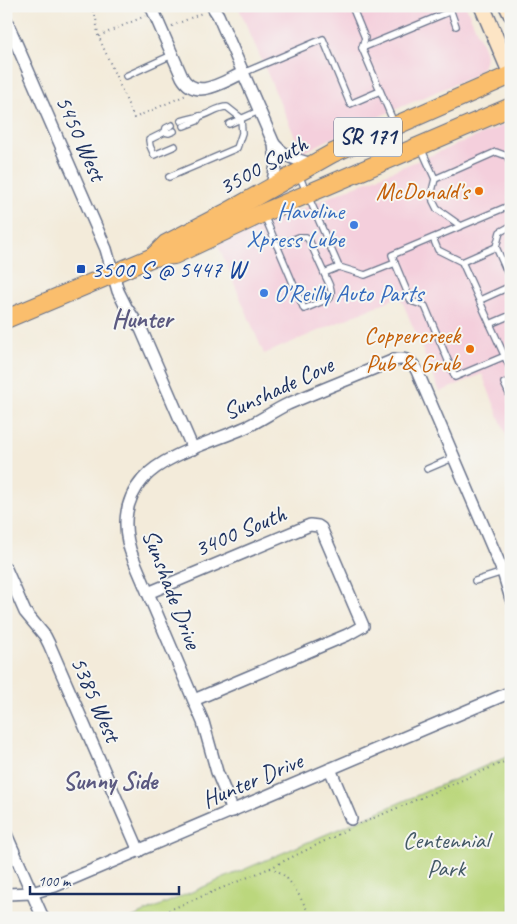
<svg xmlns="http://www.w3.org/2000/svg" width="517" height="924" viewBox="0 0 517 924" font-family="Caveat,sans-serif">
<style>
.built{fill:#f4cfdc}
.green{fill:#bbd77d;stroke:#6b836e}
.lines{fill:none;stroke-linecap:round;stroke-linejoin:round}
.service-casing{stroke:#677189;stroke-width:8}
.minor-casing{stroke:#677189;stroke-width:14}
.secondary-casing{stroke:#677189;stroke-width:18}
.primary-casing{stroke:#677189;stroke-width:20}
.path{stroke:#677189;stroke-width:2;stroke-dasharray:1 4;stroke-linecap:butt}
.service{stroke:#fff;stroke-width:5.5}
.minor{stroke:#fff;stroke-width:11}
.secondary{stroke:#fde5c5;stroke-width:15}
.primary{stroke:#fabe6d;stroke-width:18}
.food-dot{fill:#e8710a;stroke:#f6f6f2;stroke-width:2}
.shop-dot{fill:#3f7fe0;stroke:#f6f6f2;stroke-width:2}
.transit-dot{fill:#1a4fb4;stroke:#f6f6f2;stroke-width:2}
.labels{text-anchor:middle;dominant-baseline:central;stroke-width:4;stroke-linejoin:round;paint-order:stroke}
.shield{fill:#f6f6f2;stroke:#5d6b8a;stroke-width:1}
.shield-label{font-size:22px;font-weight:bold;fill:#1b2f5e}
.street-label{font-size:24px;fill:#1b2f5e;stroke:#f6f6f2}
.food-label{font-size:24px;fill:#c56008;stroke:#f6f6f2;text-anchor:end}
.shop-label{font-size:24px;fill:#366cbe;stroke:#f6f6f2;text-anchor:end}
.transit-label{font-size:24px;fill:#164399;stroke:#f6f6f2;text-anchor:start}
.park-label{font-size:24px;fill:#435966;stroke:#f6f6f2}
.neighbourhood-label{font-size:25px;font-weight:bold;fill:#5b5980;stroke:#f6f6f2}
</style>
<rect width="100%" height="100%" fill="#f6f6f2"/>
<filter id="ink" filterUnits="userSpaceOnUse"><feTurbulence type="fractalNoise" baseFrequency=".02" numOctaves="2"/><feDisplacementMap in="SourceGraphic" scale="10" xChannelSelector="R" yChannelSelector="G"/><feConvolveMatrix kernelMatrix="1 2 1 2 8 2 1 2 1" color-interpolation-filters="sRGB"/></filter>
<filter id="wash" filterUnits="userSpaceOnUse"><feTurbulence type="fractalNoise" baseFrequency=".0096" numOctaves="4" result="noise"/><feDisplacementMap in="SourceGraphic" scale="20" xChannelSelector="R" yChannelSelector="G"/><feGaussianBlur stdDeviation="1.12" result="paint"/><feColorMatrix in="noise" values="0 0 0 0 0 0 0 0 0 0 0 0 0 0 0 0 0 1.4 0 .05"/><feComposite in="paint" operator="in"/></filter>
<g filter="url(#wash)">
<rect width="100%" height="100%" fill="#f3ebda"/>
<g class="built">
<path d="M238,6H466L484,48L486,55L485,63L480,70L473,76L348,130L302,153Z"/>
<path d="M504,125L511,126V447L482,374L440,392L400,296L264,354L218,245L322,200Z"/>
</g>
<path class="green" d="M511,755V918H131Z"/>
</g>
<g filter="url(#ink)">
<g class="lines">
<g class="service-casing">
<g id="service">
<path d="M359,6L353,9L365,38L362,48L394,123"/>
<path d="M449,6L456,26"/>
<path d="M362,48L451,11"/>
<path d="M243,73L323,39L350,104L380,91"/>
<path d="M126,76L172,55"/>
<path d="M229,124L259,111"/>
<path d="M184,126L197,121L200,116"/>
<path d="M174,131L169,133L165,132L149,140L150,146L154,155L175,146"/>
<path d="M165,132L166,128L172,125"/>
<path d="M421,148L435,179L432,191L433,201L437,209L461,226"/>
<path d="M299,175L339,267"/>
<path d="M169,177L237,148L242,133L241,118L227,107C217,107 210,114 201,116C193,118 189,118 181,121"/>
<path d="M435,179L496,152L507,156L511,164"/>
<path d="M264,215L304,309L330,298C334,290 327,281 324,273L339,267L365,275L395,263L392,255L511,205"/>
<path d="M433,238L438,250L462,262L490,324L511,315"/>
<path d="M277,246L299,237H306L309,240L324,273"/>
<path d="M496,247L500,232L511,226"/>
<path d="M462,262L496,247L511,281"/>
<path d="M395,263L411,301L425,306L455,377L505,356"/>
<path d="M480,300L511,286"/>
<path d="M490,324L511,370"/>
<path d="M511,380L504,383L511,398"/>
<path d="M427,469L455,457"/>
<path d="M475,581L503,572"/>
</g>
</g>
<g class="minor-casing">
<g id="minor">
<path d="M151,6L182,77C196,102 224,81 243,73"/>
<path d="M212,6L218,15L274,144L276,165L272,186"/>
<path d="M6,20L106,249L118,291L126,307L141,329L193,449"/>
<path d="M274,144C287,158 294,159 312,164"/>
<path d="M6,569L25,612L45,636L49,644L139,851"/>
<path d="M148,593L310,525L318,526L321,528L363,626L347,635L194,700"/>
<path d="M330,769L351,819"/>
<path d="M233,811L217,772L203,722L133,558C122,530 123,502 143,479C163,455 215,441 244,428C260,421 273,411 288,404C323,389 359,375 394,360C405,357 412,361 417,371L503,572L511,599"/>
<path d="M6,834L43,918"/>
<path d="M6,894L32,893L55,886L511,692"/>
</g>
</g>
<g class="secondary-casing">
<g id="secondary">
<path d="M482,6L511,74"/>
<path d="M507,6L511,14"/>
</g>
</g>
<g class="primary-casing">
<g id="primary">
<path d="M153,257L166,244L226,213L333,153L511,75"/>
<path d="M6,319L153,257L174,255L263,213L511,107"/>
</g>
</g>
<g class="path">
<path d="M91,6L96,18L98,35L134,118L186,95"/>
<path d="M172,26L204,12"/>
<path d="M99,36L145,16"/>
<path d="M360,824L511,759"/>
<path d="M270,868L349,829"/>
<path d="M150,918L270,868C291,873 301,901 312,918"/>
</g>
<use href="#service" class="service"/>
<use href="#minor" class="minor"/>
<use href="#secondary" class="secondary"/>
<use href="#primary" class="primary"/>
</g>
</g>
<g class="food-dot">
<circle cx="479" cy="191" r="5"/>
<circle cx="470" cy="349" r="5"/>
</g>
<g class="shop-dot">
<circle cx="354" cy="225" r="5"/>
<circle cx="264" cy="293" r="5"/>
</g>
<rect class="transit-dot" x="76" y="264" width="10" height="10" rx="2.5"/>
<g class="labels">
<rect class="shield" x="334" y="117.5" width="68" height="39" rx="4"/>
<g class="shield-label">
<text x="368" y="137">SR 171</text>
</g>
<g class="street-label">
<text transform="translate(81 138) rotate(66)">5450 West</text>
<text transform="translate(263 165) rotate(-29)">3500 South</text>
<text transform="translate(278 388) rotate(-25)">Sunshade Cove</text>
<text transform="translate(240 531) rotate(-23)">3400 South</text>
<text transform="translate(172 589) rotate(69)">Sunshade Drive</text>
<text transform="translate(96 699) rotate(66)">5385 West</text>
<text transform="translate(252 780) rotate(-23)">Hunter Drive</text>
</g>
<g class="food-label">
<text x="469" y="191">McDonald's</text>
<text x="460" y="335">Coppercreek<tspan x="460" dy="28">Pub &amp; Grub</tspan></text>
</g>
<g class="shop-label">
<text x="344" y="211">Havoline<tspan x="344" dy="28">Xpress Lube</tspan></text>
<text x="274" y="293" text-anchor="start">O'Reilly Auto Parts</text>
</g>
<g class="transit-label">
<text x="91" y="269">3500 S @ 5447 W</text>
</g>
<g class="park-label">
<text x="446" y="840">Centennial<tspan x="446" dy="28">Park</tspan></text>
</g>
<g class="neighbourhood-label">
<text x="142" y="319">Hunter</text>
<text x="110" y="781">Sunny Side</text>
</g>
</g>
<rect width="517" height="924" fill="none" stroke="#f6f6f2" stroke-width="25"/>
<path d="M30 886v8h149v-8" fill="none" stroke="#1b2f5e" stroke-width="2.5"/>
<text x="38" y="886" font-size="15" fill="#1b2f5e" stroke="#f6f6f2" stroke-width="4" paint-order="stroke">100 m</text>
</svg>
